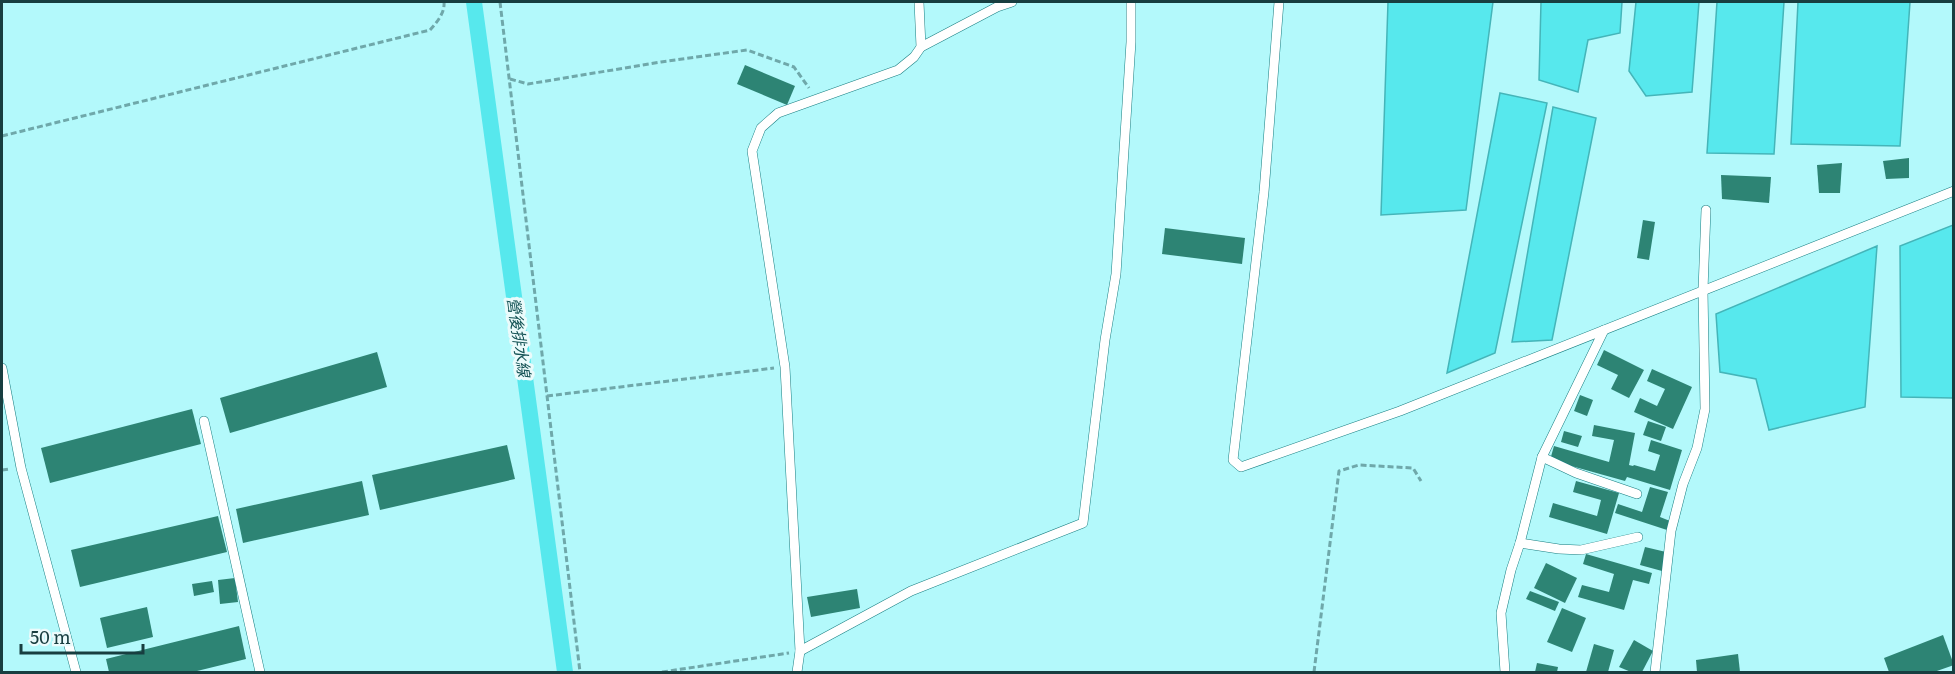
<svg xmlns="http://www.w3.org/2000/svg" width="1955" height="674" viewBox="0 0 1955 674" font-family="Literata,'Noto Sans TC',serif">
<style>
.water{fill:#57e8ed;stroke:#44b5b9;stroke-width:1.5}
.lines{fill:none;stroke-linecap:round;stroke-linejoin:round}
.canal{stroke:#57e8ed;stroke-width:16}
.building{fill:#2d8474}
.service-casing{stroke:#197f82;stroke-width:10}
.path{stroke:#6fa8aa;stroke-width:3;stroke-dasharray:6 3;stroke-linecap:butt}
.service{stroke:#fff;stroke-width:9}
.labels{text-anchor:middle;dominant-baseline:central;stroke-width:6;stroke-linejoin:round;paint-order:stroke}
.water-label{font-size:16px;font-style:italic;fill:#165456;stroke:#ebfbfb}
</style>
<rect width="100%" height="100%" fill="#b3f9fb"/>
<g class="water">
<path d="M1388,2H1493L1466,210L1381,215Z"/>
<path d="M1541,2H1622L1620,33L1588,40L1578,92L1539,80Z"/>
<path d="M1636,2H1699L1692,92L1646,96L1629,71Z"/>
<path d="M1717,2H1784L1774,154L1707,153Z"/>
<path d="M1798,2H1910L1900,146L1791,144Z"/>
<path d="M1500,93L1547,103L1495,353L1447,373Z"/>
<path d="M1553,107L1596,118L1552,340L1512,342Z"/>
<path d="M1953,225V398L1901,397L1900,246Z"/>
<path d="M1877,246L1865,407L1769,430L1756,379L1720,372L1716,314Z"/>
</g>
<g class="lines">
<path class="canal" d="M474,2L565,672"/>
</g>
<g class="building">
<path d="M745,65L795,86L787,105L737,84Z"/>
<path d="M1909,158V178L1886,179L1883,161Z"/>
<path d="M1842,163L1840,193H1819L1817,165Z"/>
<path d="M1721,175L1771,177L1769,203L1722,199Z"/>
<path d="M1643,220L1655,222L1649,260L1637,258Z"/>
<path d="M1165,228L1245,238L1242,264L1162,254Z"/>
<path d="M1604,350L1644,370L1629,398L1611,389L1618,375L1597,365Z"/>
<path d="M377,352L387,387L230,433L220,398Z"/>
<path d="M1652,369L1692,387L1673,429L1634,412L1640,398L1657,406L1665,389L1647,381Z"/>
<path d="M1580,395L1593,400L1587,416L1574,411Z"/>
<path d="M192,409L201,444L50,483L41,448Z"/>
<path d="M1648,421L1666,427L1661,441L1643,435Z"/>
<path d="M1594,425L1635,433L1629,465L1633,466L1634,465L1655,471L1660,455L1648,451L1651,440L1682,450L1670,490L1627,477L1625,481L1550,460L1554,446L1609,462L1614,440L1592,436Z"/>
<path d="M1564,431L1582,436L1578,447L1561,442Z"/>
<path d="M507,445L515,479L380,510L372,475Z"/>
<path d="M362,481L369,515L243,543L236,509Z"/>
<path d="M1576,481L1619,493L1607,534L1549,517L1553,503L1597,516L1601,500L1573,492Z"/>
<path d="M1650,487L1668,492L1660,517L1670,521L1667,530L1615,513L1618,504L1642,512Z"/>
<path d="M218,516L227,552L80,587L71,550Z"/>
<path d="M1645,547L1666,552L1662,571L1640,565Z"/>
<path d="M1586,554L1652,573L1649,584L1633,580L1624,610L1578,597L1582,585L1609,592L1614,574L1583,564Z"/>
<path d="M1546,563L1577,578L1565,603L1534,588Z"/>
<path d="M235,578L238,602L220,604L218,580Z"/>
<path d="M212,581L214,592L194,596L192,584Z"/>
<path d="M857,589L860,608L811,617L807,597Z"/>
<path d="M1530,591L1559,602L1555,611L1526,599Z"/>
<path d="M147,607L153,637L107,648L100,618Z"/>
<path d="M1562,608L1586,618L1572,652L1547,642Z"/>
<path d="M239,626L246,659L193,672H109L106,659Z"/>
<path d="M1943,635L1954,665L1934,672H1889L1884,658Z"/>
<path d="M1634,640L1653,651L1642,672H1631L1619,667Z"/>
<path d="M1594,644L1614,650L1608,672H1586Z"/>
<path d="M1738,654L1740,672H1697L1696,660Z"/>
<path d="M1537,663L1558,667L1557,672H1535Z"/>
</g>
<g class="lines">
<g class="service-casing">
<g id="service">
<path d="M1279,2L1264,192L1233,460L1241,467L1400,411L1954,191"/>
<path d="M921,47L997,7L1012,2"/>
<path d="M2,368L21,468L76,672"/>
<path d="M204,421L260,672"/>
<path d="M1542,457L1576,473L1637,494"/>
<path d="M1520,543L1559,549L1581,550L1638,537"/>
<path d="M800,651L911,591L1083,523L1105,340L1116,274L1131,42V2"/>
<path d="M797,672L800,651L785,367L752,151L761,128L778,113L898,70L914,57L921,47L919,2"/>
<path d="M1505,672L1501,613L1511,570L1520,543L1542,457L1604,330"/>
<path d="M1655,672L1671,531L1683,484L1697,448L1705,409L1703,290L1706,210"/>
</g>
</g>
<g class="path">
<path d="M500,2L580,672"/>
<path d="M510,79L528,84L661,62L747,50L794,67L809,88"/>
<path d="M2,136L430,30C437,22 445,13 444,2"/>
<path d="M547,396L774,368"/>
<path d="M2,470L10,469"/>
<path d="M662,672L789,653"/>
<path d="M1314,672L1339,471L1359,465L1413,468L1421,481"/>
</g>
<use href="#service" class="service"/>
</g>
<g class="labels">
<g class="water-label">
<text transform="translate(520 337) rotate(82)">營後排水線</text>
</g>
</g>
<rect width="1955" height="674" fill="none" stroke="#183e40" stroke-width="6"/>
<path d="M21 644v9h122v-9" fill="none" stroke="#183e40" stroke-width="3"/>
<text x="30" y="644" font-size="18" fill="#183e40" stroke="#ebfbfb" stroke-width="4.5" paint-order="stroke">50 m</text>
</svg>
